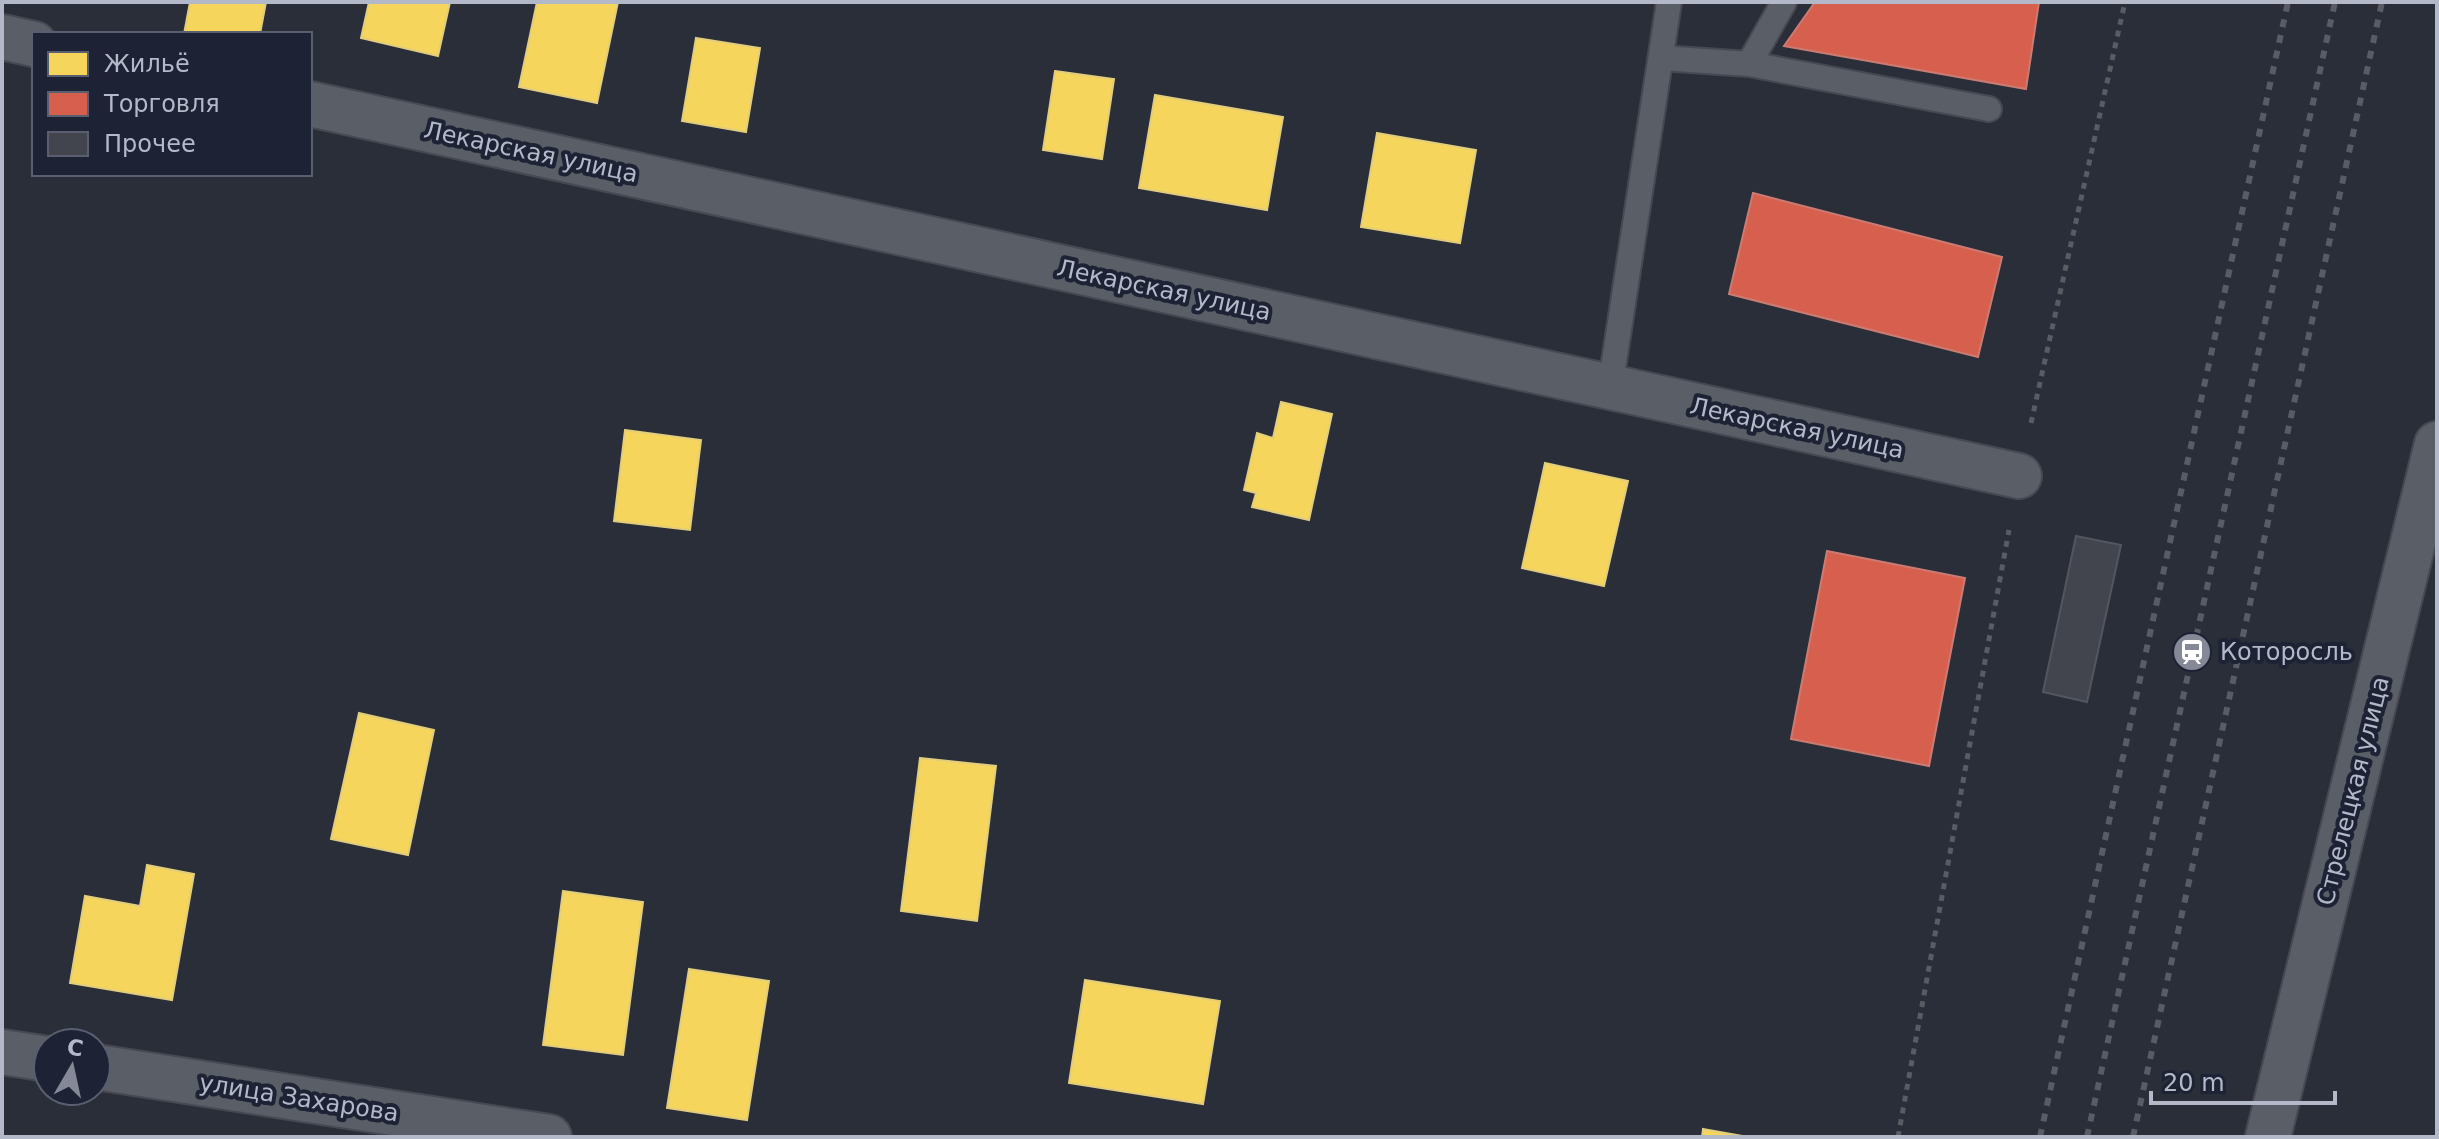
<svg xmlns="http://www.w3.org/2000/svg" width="2439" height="1139" viewBox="0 0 2439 1139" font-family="'DejaVu Sans',sans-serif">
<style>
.homes{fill:#f6d55c;stroke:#e2cd7d;stroke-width:2}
.shops{fill:#d6604d;stroke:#cc7b72;stroke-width:2}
.building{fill:#42454e;stroke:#525661;stroke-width:2}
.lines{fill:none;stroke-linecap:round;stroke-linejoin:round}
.service-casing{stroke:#464952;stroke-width:28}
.minor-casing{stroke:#464952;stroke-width:48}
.path{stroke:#585c63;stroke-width:5;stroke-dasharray:6 6;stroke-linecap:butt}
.service{stroke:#5a5e67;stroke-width:24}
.minor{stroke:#5a5e67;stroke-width:44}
.rail{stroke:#595c64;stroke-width:6;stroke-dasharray:8 8;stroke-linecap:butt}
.labels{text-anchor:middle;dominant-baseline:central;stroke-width:8;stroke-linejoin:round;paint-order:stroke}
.street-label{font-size:24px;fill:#b4b9c9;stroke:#1d2334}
.poi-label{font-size:24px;fill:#b4b9c9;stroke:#1d2334;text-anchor:start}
</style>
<rect width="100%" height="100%" fill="#2a2e39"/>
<g class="homes">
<path d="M190,2H266L260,34H184Z"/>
<path d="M369,2H450L438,56L361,38Z"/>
<path d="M537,2H618L597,103L519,87Z"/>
<path d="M696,38L760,48L746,132L682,121Z"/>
<path d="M1055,71L1114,79L1102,159L1043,150Z"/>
<path d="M1155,95L1283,117L1267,210L1139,188Z"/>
<path d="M1377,133L1476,150L1460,243L1361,227Z"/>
<path d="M1281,402L1332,414L1309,520L1252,507L1256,493L1244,490L1257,433L1273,438Z"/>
<path d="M625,430L701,440L690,530L614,521Z"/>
<path d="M1545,463L1628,481L1604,586L1522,568Z"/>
<path d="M359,713L434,730L408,855L331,839Z"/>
<path d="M920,758L996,766L977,921L901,911Z"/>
<path d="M147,865L194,874L172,1000L70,983L85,896L140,906Z"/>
<path d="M563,891L643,902L623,1055L543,1045Z"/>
<path d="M689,969L769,981L747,1120L667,1108Z"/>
<path d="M1085,980L1220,1001L1203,1104L1069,1083Z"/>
<path d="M1703,1129L1748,1137H1702Z"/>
</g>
<g class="shops">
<path d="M1815,2H2039L2026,89L1784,46Z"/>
<path d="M1753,193L2002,257L1978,357L1729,294Z"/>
<path d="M1827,551L1965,578L1929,766L1791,739Z"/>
</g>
<path class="building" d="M2076,536L2121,545L2087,702L2043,692Z"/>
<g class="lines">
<g class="service-casing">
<g id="service">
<path d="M1661,58L1749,64L1784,2"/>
<path d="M1749,64L1989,109"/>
<path d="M1610,388L1669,2"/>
</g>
</g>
<g class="minor-casing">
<g id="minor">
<path d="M2,37L34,44"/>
<path d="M310,104L2019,476"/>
<path d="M2,1052L48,1059"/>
<path d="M96,1067L549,1137"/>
<path d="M2268,1137L2437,444"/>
</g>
</g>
<g class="path">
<path d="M2031,423L2125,2"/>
<path d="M1898,1137L2009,530"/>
</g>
<use href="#service" class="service"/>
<use href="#minor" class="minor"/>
<g class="rail">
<path d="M2040,1137L2288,2"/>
<path d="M2087,1137L2335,2"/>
<path d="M2133,1137L2382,2"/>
</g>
</g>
<defs>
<g id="station-disc" transform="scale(2)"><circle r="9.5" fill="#848897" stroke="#1d2334"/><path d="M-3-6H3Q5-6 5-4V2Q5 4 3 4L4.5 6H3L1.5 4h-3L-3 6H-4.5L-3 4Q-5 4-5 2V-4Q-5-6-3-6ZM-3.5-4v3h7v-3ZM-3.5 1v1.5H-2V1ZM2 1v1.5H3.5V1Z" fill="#fff"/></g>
</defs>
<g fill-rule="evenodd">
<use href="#station-disc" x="2192" y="652"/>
</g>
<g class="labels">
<g class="street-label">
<text transform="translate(531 152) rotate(12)">Лекарская улица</text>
<text transform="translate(1164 290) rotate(12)">Лекарская улица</text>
<text transform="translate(1797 428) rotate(12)">Лекарская улица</text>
<text transform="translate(2353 791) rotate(-76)">Стрелецкая улица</text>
<text transform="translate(299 1098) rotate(9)">улица Захарова</text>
</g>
<g class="poi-label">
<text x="2220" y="652">Которосль</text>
</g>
</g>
<rect width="2439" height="1139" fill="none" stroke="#b4b9c9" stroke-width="8"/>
<rect x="32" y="32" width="280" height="144" fill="#1d2334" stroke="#595f70" stroke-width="2"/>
<rect x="48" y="52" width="40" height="24" fill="#f6d55c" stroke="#595f70" stroke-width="2"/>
<text x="104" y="72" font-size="24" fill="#b4b9c9">Жильё</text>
<rect x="48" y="92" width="40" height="24" fill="#d6604d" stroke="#595f70" stroke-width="2"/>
<text x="104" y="112" font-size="24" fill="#b4b9c9">Торговля</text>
<rect x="48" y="132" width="40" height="24" fill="#42454e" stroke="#595f70" stroke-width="2"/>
<text x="104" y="152" font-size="24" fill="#b4b9c9">Прочее</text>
<g transform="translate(72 1067) rotate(9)"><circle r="38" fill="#1d2334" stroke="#595f70" stroke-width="2"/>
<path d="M0-6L14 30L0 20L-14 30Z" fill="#848897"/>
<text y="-12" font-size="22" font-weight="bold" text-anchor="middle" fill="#b4b9c9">С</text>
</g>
<path d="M2151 1091v12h184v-12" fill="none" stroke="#b4b9c9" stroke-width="4"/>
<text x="2163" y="1091" font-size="24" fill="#b4b9c9" stroke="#1d2334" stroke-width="6" paint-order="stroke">20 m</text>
</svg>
